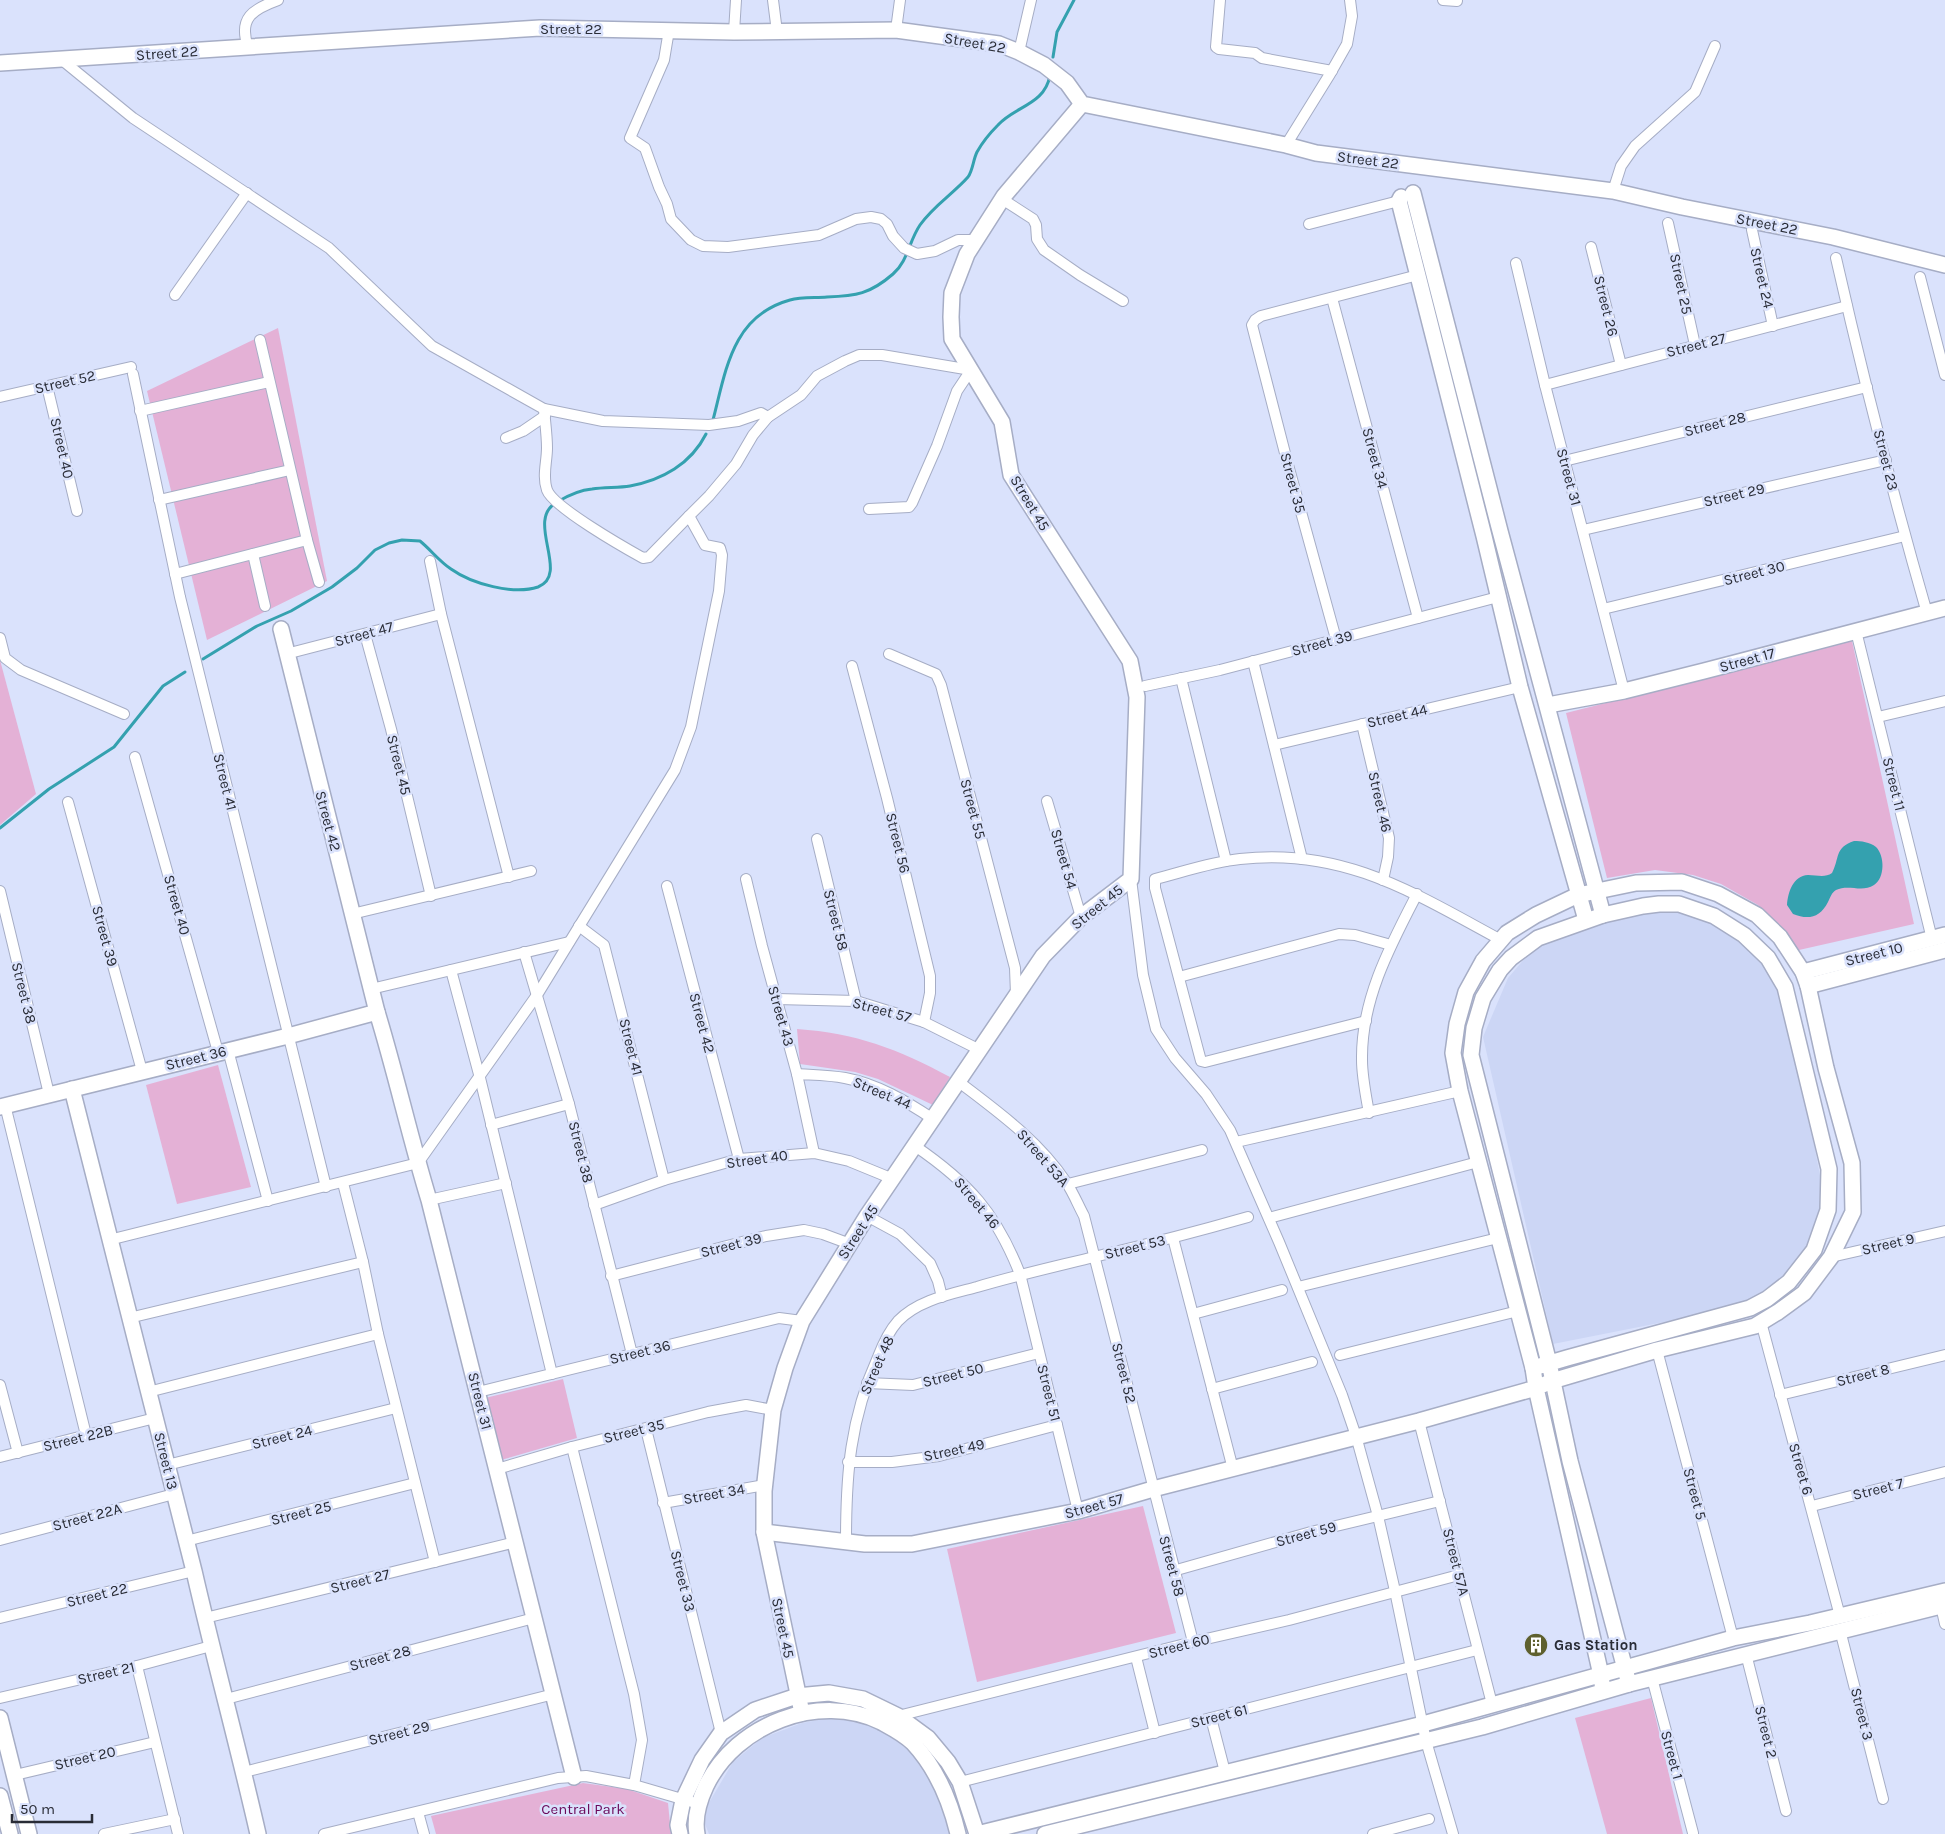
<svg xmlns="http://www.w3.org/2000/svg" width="1945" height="1834" viewBox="0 0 1945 1834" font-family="Karla,sans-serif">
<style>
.built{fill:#ccd6f5}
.green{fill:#e4b1d6}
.water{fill:#34a1af}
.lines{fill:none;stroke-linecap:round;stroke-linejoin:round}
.stream{stroke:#34a1af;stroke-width:3}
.street-casing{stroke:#a6adc5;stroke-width:12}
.secondary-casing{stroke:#a6adc5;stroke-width:18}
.street{stroke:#fff;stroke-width:10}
.secondary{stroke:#fff;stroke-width:15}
.labels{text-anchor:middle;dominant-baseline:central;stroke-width:5;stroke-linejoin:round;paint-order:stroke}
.street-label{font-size:15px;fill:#292c36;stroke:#dae2fc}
.poi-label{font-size:15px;font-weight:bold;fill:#292c36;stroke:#dae2fc;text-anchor:start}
.park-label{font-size:15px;fill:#6a085a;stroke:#dae2fc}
</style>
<rect width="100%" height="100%" fill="#dae2fc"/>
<g class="built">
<path d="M1680,910L1715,923L1747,943L1771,975L1780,992L1813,1139L1824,1196L1818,1224L1805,1256L1770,1291L1740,1307L1553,1344L1483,1037L1508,978L1539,942L1587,923L1639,913Z"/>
<path d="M839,1716L865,1723L892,1734L914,1756L939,1791L949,1834H709L705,1824L707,1806L733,1762L762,1738L802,1723Z"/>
</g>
<g class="green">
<path d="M278,328L327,581L207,640L147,391Z"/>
<path d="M1852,641L1914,924L1799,950L1758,905L1721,884L1693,875L1655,870L1607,878L1566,713Z"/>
<path d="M0,660L36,794L0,825Z"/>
<path d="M797,1029C856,1033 898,1049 950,1077L933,1105L878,1079L855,1072L800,1064Z"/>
<path d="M218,1065L251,1187L177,1204L146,1085Z"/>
<path d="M563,1379L577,1438L501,1460L485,1398Z"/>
<path d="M1143,1506L1176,1633L977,1682L947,1549Z"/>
<path d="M1651,1698L1683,1834H1607L1575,1718Z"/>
<path d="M583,1783L627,1789L668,1803L671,1834H436L431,1816Z"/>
</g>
<path class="water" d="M1854,841C1861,841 1870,842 1876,847C1885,856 1885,878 1874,885C1862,893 1849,884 1836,890C1832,892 1830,898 1828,902C1820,918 1808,920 1793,914L1787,905C1788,892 1793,876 1808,875C1817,875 1825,878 1832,873C1840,858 1834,848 1854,841Z"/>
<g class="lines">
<g class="stream">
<path d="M1053,57L1057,32L1074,0"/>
<path d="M713,420C726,370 732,316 790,300C801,297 815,298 827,297C856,296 870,294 893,274C908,261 909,241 920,225C933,206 953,194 968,177C973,170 973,160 977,152C982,143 990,133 998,125C1015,106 1045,105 1050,75"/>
<path d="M203,659L257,626L291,611L332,587L357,568L375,550L389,543L402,540L420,541C431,550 439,561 451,569C472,584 513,595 538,587C571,574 524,520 557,502C567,496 580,490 592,489C605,487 618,488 630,486C662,480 691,464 706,434"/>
<path d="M0,828L49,789L114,747L163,686L185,672"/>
</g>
<g class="street-casing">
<g id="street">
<path d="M773,0L777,32"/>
<path d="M1220,0L1216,47L1219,49L1255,53L1262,58L1332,71"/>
<path d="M1443,0L1457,1"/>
<path d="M669,30L664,60L630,138L645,148L659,187L667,204L671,219L691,240L703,246L728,247L819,235L856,219L871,217L881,219L887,224L893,236L904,248L917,254L935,251L958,240H976"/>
<path d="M896,30L900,0"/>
<path d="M734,32L736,0"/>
<path d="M248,47C238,18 253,9 278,0"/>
<path d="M1019,52L1031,0"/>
<path d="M62,60L133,118L329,248L432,346L544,409L603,421L709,425L738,421L761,413L768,417L753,435L736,464L709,496L689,516L705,545L720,548L722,555L719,591L691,727L675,770L537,995L418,1163L109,1240"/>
<path d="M1286,145L1330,74L1347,44L1352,16L1350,0"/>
<path d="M1613,191L1621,166L1635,146L1695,92L1715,46"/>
<path d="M1002,199L1033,219L1036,225L1037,239L1044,250L1080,275L1123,301"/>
<path d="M1668,223L1695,345"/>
<path d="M1309,224L1399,201"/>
<path d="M1752,230L1773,326"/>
<path d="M1591,247L1621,365"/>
<path d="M1836,258C1863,377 1893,495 1927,613"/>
<path d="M1516,263L1545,385L1624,691"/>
<path d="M1920,277L1945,375"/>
<path d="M175,295L247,193"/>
<path d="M1332,298L1418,618"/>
<path d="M260,340L307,540L319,582"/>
<path d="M133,374L180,597L326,1187"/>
<path d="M1545,385L1847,306"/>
<path d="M47,386L77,511"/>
<path d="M0,397L131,367"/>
<path d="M544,409C545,422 547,435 547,448C547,462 542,476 547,490C553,507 625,548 643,558L649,557L689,516"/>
<path d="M140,411L269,382"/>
<path d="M768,417L801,395L817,376L845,361L859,355H882L971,370L957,391L937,446L912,503L909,507L869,509"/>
<path d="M506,438L523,431L545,416"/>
<path d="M1564,461L1867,387"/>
<path d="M159,500L290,470"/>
<path d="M1583,530L1886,460"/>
<path d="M253,554L265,606"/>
<path d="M430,561L441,614L509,877"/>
<path d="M175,574L307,540"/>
<path d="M1603,609L1905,536"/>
<path d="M1856,631L1932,939"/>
<path d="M365,634L391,729L431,896"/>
<path d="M0,638L5,658L21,670L124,714"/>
<path d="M1336,639L1287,461L1252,325L1255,320L1261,316L1418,275"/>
<path d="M286,654L441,614"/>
<path d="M889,654L936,674L941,685L1015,968L1016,994"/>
<path d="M1253,661L1302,859"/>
<path d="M852,666L887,798L930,976V993L924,1022"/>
<path d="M1181,678L1226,861"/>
<path d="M1145,686L1220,670L1498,597"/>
<path d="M1878,717L1945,701"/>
<path d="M1362,724L1389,838L1388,857L1383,880"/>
<path d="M1274,745L1520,687"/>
<path d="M135,757L218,1052"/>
<path d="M1047,801L1081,917"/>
<path d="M68,802L142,1071"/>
<path d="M817,839L856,1001"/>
<path d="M746,879L762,946L797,1074L814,1153"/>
<path d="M1131,879L1143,975L1156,1029L1175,1058L1206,1094L1230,1130L1279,1242L1342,1395L1356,1436L1378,1516L1395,1591L1426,1741L1453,1834"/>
<path d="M667,886L739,1159"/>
<path d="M0,891L49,1094"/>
<path d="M352,914L531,871"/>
<path d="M579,926L604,945L664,1180"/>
<path d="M524,952L569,1104L632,1354"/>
<path d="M451,970L480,1078L552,1374"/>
<path d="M1179,977L1339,934L1355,935L1391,945"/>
<path d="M371,989L569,942"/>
<path d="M777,999L856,1001L924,1022L980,1050"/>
<path d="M1366,1021L1205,1062L1201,1061L1155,888V879C1183,872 1211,862 1240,859C1343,847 1414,893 1501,940"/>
<path d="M228,1050L268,1201"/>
<path d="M797,1074C813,1075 829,1075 845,1078C877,1084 906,1101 933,1119"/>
<path d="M959,1082C998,1112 1038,1140 1066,1182C1073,1192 1078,1205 1084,1216L1193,1642"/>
<path d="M5,1105L86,1435"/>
<path d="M1369,1113C1366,1096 1362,1077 1362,1060C1361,1000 1390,946 1417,894"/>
<path d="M491,1125L569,1104"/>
<path d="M1236,1142L1460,1091"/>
<path d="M915,1146C969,1183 996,1213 1020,1274L1078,1511"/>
<path d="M343,1183L363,1262L378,1334L435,1562"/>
<path d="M1068,1184L1202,1150"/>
<path d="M429,1200L506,1183"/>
<path d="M594,1205L664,1180L739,1159L814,1153L849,1161L893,1179"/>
<path d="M867,1216L900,1234L930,1263L938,1281L942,1297"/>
<path d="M1269,1218L1478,1162"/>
<path d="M1173,1238L1233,1469"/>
<path d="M1831,1257L1945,1231"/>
<path d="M611,1276L766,1236L804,1230L823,1234L850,1244"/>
<path d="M1298,1287L1498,1238"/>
<path d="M1193,1314L1282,1290"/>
<path d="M129,1318L363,1262"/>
<path d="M1761,1322L1840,1616"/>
<path d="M1657,1350L1733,1638"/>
<path d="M1340,1355L1518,1311"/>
<path d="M867,1383L913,1385L1039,1353"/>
<path d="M0,1385L18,1453"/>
<path d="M1212,1389L1312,1362"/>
<path d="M148,1392L378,1334"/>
<path d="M478,1392L779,1318L802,1321"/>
<path d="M1780,1395L1945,1355"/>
<path d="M1419,1421L1492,1704"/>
<path d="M646,1429L721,1733"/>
<path d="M572,1447L634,1694L642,1740L634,1785"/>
<path d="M0,1457L155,1418"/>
<path d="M848,1462H892L939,1456L1057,1425"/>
<path d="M167,1465L396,1408"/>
<path d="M497,1469L572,1447L708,1412L746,1405L773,1410"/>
<path d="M663,1503L765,1485"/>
<path d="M1812,1506L1945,1472"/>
<path d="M0,1540L174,1494"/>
<path d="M186,1541L415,1483"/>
<path d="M846,1541C846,1474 850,1419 878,1357C883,1344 889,1331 898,1321C918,1300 951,1294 977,1287C1017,1275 1058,1266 1098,1256C1149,1244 1199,1231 1248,1217"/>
<path d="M1173,1571L1311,1532L1440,1501"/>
<path d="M1941,1606L1945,1624"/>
<path d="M0,1618L194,1571"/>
<path d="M205,1618L516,1542"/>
<path d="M1840,1630L1883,1799"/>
<path d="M1746,1654L1786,1811"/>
<path d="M1136,1657L1155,1733"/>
<path d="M137,1666L178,1834"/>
<path d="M1652,1678L1693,1833"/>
<path d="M0,1698L137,1666L211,1646"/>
<path d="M226,1699L534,1618"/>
<path d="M898,1716L1193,1642L1289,1620L1459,1575"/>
<path d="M1211,1718L1225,1772"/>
<path d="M244,1772L554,1694"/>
<path d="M15,1775L155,1742"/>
<path d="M960,1782L1477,1650"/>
<path d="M418,1812L424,1834"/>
<path d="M104,1834L175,1819"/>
<path d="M324,1834L558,1778L586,1776L634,1785L699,1804"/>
<path d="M1373,1834L1429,1819"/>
</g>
</g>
<g class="secondary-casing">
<g id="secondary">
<path d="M0,63L540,28L734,32L896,30L999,44L1019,52L1044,65L1067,83L1082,104L1286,145L1316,153L1613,191L1682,207L1833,237L1945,265"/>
<path d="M1413,193L1500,531L1603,915"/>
<path d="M1401,197L1399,201L1484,536L1520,687L1586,920"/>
<path d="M281,629L377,1012"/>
<path d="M1548,705L1624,691L1704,671L1945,608"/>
<path d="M1803,972L1945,935"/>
<path d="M1808,986L1945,950"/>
<path d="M72,1089L194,1571C214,1659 238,1746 258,1834"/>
<path d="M0,1107L288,1036L377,1012C396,1074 410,1138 429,1200L574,1777"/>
<path d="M1533,1368L1567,1358L1750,1308L1767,1299L1789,1282L1814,1250L1828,1210L1829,1169L1785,987L1768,958L1744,935L1714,916L1679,904H1659L1643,906L1603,915L1538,938L1511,958L1500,970L1483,998L1474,1028L1471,1055L1549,1363L1570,1461L1629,1684"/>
<path d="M764,1532L865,1544H912L1078,1511L1153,1489L1419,1421L1536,1388L1552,1381L1657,1350L1755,1326L1778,1312L1804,1293L1831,1257L1853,1212L1852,1163L1826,1068L1808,986L1803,972L1780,937L1757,915L1718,894L1682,882L1636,883L1578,895L1536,915L1507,933L1483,961L1466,992L1457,1024L1453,1053L1460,1091L1533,1368L1536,1388L1601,1675L1603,1691"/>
<path d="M802,1713L764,1532V1491L773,1410L785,1368L802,1321L867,1216L1043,956L1081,917L1131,879L1137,697L1130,661L1011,475L1002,422L952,339L951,317L952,293L967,254L1004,196L1082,104"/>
<path d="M0,1718L29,1834"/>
<path d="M0,1796L10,1834"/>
<path d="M680,1834L678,1825L683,1800L702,1760L721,1733L755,1710L797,1696L829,1693L863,1699L898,1716L928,1738L948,1762L960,1782L977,1834"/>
<path d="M697,1834C694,1818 699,1801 706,1786C736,1724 819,1692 881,1722C892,1728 904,1734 913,1743C937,1769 950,1800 958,1834"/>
<path d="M977,1834L1423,1724L1733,1638L1810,1623L1945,1591"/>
<path d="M1045,1834L1482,1727L1629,1684L1945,1605"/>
</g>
</g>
<use href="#street" class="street"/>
<use href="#secondary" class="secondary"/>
</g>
<defs>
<g id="building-disc" transform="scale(1.25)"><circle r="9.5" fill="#5e602e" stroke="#dae2fc"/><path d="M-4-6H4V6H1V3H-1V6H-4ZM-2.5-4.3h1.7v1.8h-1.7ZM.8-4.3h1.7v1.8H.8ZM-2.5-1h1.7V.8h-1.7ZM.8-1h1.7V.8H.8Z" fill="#fff"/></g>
</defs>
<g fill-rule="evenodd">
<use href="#building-disc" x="1536" y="1645"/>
</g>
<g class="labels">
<g class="street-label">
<text x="571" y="29">Street 22</text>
<text transform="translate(975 43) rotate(10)">Street 22</text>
<text transform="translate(167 53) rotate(-4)">Street 22</text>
<text transform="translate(1368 160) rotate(7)">Street 22</text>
<text transform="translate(1767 224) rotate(11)">Street 22</text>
<text transform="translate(1762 278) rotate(77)">Street 24</text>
<text transform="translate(1681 284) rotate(78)">Street 25</text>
<text transform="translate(1606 306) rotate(76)">Street 26</text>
<text transform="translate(1696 345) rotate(-14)">Street 27</text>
<text transform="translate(65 382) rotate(-13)">Street 52</text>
<text transform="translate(1715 424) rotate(-14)">Street 28</text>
<text transform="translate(62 448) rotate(77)">Street 40</text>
<text transform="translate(1375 458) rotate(75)">Street 34</text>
<text transform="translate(1886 460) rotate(76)">Street 23</text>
<text transform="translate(1569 477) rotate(75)">Street 31</text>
<text transform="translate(1293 483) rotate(75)">Street 35</text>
<text transform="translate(1734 495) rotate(-13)">Street 29</text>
<text transform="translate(1030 503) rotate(59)">Street 45</text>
<text transform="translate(1754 573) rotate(-14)">Street 30</text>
<text transform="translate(364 634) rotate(-15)">Street 47</text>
<text transform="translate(1322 643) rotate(-15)">Street 39</text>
<text transform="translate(1747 660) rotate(-15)">Street 17</text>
<text transform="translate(1397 716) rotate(-13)">Street 44</text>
<text transform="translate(399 765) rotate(76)">Street 45</text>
<text transform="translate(225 782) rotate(76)">Street 41</text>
<text transform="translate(1894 784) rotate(76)">Street 11</text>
<text transform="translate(1380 802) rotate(77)">Street 46</text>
<text transform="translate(973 809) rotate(75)">Street 55</text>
<text transform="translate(328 821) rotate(75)">Street 42</text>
<text transform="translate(898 843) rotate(76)">Street 56</text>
<text transform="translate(1064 859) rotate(74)">Street 54</text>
<text transform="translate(177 905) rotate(74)">Street 40</text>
<text transform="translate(1097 907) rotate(-39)">Street 45</text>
<text transform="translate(836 920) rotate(76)">Street 58</text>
<text transform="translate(105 936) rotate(75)">Street 39</text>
<text transform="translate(1874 954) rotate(-14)">Street 10</text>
<text transform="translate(24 993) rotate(76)">Street 38</text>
<text transform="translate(882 1010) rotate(15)">Street 57</text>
<text transform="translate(781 1016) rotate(74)">Street 43</text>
<text transform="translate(702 1023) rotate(75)">Street 42</text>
<text transform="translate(631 1047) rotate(76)">Street 41</text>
<text transform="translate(196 1058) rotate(-14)">Street 36</text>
<text transform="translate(882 1093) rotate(23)">Street 44</text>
<text transform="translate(581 1152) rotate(76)">Street 38</text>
<text transform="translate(1043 1158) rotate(49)">Street 53A</text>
<text transform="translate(757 1159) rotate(-8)">Street 40</text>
<text transform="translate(977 1203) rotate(50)">Street 46</text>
<text transform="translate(858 1232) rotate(-57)">Street 45</text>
<text transform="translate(1888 1244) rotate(-13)">Street 9</text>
<text transform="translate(731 1245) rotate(-14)">Street 39</text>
<text transform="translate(1135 1247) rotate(-14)">Street 53</text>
<text transform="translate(640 1352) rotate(-14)">Street 36</text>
<text transform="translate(877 1365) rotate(-66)">Street 48</text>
<text transform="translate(1124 1373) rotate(76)">Street 52</text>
<text transform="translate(953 1375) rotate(-14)">Street 50</text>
<text transform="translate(1863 1375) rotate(-14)">Street 8</text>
<text transform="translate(1049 1393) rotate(76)">Street 51</text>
<text transform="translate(480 1401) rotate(76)">Street 31</text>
<text transform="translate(634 1431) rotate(-14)">Street 35</text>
<text transform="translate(282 1437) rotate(-14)">Street 24</text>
<text transform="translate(78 1438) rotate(-14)">Street 22B</text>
<text transform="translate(954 1450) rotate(-12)">Street 49</text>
<text transform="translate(166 1461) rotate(76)">Street 13</text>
<text transform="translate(1801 1469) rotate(74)">Street 6</text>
<text transform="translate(1878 1489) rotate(-14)">Street 7</text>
<text transform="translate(714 1494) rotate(-10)">Street 34</text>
<text transform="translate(1695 1494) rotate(75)">Street 5</text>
<text transform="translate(1094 1506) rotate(-15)">Street 57</text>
<text transform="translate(301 1513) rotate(-14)">Street 25</text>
<text transform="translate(87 1517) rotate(-15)">Street 22A</text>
<text transform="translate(1306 1534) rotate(-15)">Street 59</text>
<text transform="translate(1456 1562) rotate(76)">Street 57A</text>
<text transform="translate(1172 1566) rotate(75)">Street 58</text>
<text transform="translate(360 1581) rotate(-14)">Street 27</text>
<text transform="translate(683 1581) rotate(76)">Street 33</text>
<text transform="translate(97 1595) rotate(-14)">Street 22</text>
<text transform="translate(783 1628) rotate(78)">Street 45</text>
<text transform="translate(1179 1646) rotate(-14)">Street 60</text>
<text transform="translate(380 1658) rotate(-15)">Street 28</text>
<text transform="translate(106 1673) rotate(-13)">Street 21</text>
<text transform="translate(1862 1714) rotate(76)">Street 3</text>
<text transform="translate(1219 1716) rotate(-14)">Street 61</text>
<text transform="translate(1766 1732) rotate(76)">Street 2</text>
<text transform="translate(399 1733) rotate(-14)">Street 29</text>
<text transform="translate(1672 1755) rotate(75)">Street 1</text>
<text transform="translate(85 1758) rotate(-13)">Street 20</text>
</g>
<g class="poi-label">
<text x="1554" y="1645">Gas Station</text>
</g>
<g class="park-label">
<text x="583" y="1809">Central Park</text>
</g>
</g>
<path d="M12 1814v8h80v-8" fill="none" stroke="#292c36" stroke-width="2.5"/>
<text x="20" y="1814" font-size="15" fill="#292c36" stroke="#dae2fc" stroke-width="4" paint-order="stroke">50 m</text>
</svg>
